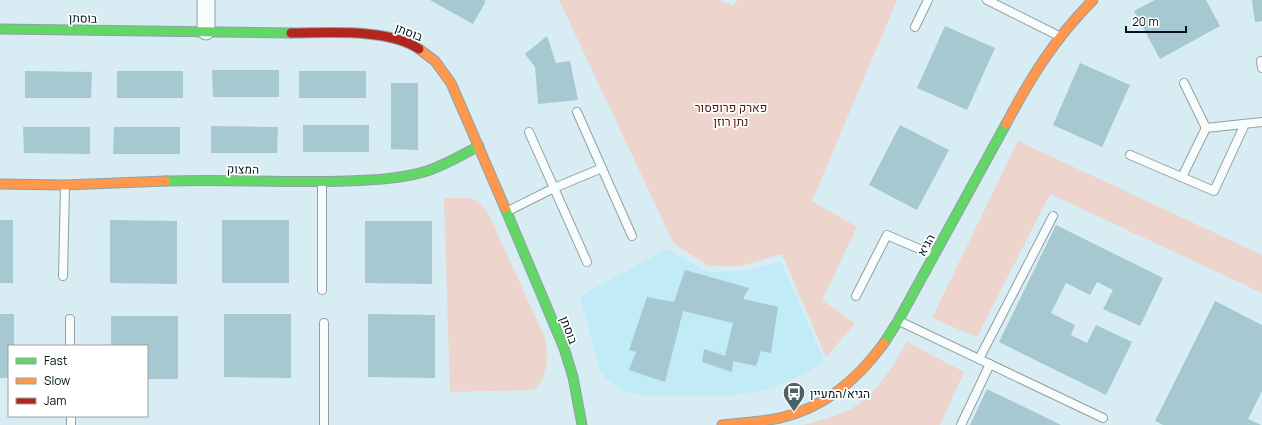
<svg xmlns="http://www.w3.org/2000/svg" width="1262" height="425" viewBox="0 0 1262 425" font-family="Manrope,Heebo,sans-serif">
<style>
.built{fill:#c2ebf8}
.green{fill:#edd4cc}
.building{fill:#a6c8d1}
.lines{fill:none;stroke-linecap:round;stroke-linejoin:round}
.lane-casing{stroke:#8ea1a6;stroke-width:10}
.street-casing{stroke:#8ea1a6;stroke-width:19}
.fast-casing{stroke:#8ea1a6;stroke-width:11}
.slow-casing{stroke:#8ea1a6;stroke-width:11}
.jam-casing{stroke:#8ea1a6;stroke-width:11}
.lane{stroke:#f9fcfd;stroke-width:8}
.street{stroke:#f9fcfd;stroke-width:17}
.fast{stroke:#63d668;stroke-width:9}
.slow{stroke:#ff974d;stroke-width:9}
.jam{stroke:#b3261e;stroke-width:9}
.labels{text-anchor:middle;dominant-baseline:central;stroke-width:3.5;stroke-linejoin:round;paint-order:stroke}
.street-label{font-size:12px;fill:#031419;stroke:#fff}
.park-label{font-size:12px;fill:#521a07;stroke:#fff}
.poi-label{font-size:12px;fill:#031419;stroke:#fff;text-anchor:start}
</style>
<rect width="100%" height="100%" fill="#d7ecf3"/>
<path class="built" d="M667,249L708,272L743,271L781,262L825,362L797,377L762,391L725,396L640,395L626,392L616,387L605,378L600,371L580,296Z"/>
<g class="green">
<path d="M559,0H718L733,6L738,0H897L812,201L857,227L822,300L855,324L826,357L782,254L740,266H709L674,244Z"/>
<path d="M1018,141L1262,255V293L1050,194L977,337L932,318Z"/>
<path d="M444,198H467L478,201L488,213L545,338C549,357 548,376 534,390L450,392Z"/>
<path d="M907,342L964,372L940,425H803C818,421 834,417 847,411C876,397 892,367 907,342Z"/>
</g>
<g class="building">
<path d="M430,0H483L486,1L473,24Z"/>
<path d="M1155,0H1206L1220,26L1160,59L1134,11Z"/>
<path d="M1252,0H1262V21L1255,22Z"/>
<path d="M945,26L995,48L967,110L917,88Z"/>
<path d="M547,36L556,63L570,61L578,100L538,104L535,67L525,54Z"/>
<path d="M1080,63L1130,85L1102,147L1053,125Z"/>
<path d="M212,70H279V97H213Z"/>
<path d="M25,71L92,72L91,98H25Z"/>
<rect x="117" y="71" width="66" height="27"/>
<rect x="299" y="71" width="67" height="27"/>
<path d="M391,83H418V150L391,149Z"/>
<rect x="303" y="125" width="66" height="27"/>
<path d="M900,125L949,150L917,210L869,185Z"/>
<path d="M211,126L278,127L277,153H211Z"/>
<path d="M23,127H90V154L24,153Z"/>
<path d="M114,127H180V154H113Z"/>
<rect x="0" y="220" width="13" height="63"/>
<path d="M110,220L177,221V284L110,283Z"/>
<rect x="222" y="220" width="67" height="63"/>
<path d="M365,221H432V284L365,283Z"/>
<path d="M1056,225L1163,278L1140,326L1103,309L1113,290L1097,282L1090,295L1066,283L1051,313L1075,325L1071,335L1087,343L1096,325L1132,342L1106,395L999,342Z"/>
<path d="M685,270L749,288L743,299L778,307L771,353L761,351L756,366L733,361L732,372L702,362L704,349L725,356L733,323L683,311L665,382L629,370L636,352L629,350L647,297L674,302Z"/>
<path d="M1215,301L1262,325V391L1248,419L1261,425H1163L1155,421Z"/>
<path d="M0,314H14V346H9V378H0Z"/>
<path d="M224,314H291V378L224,377Z"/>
<path d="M368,314L435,315V378L368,377Z"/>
<path d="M111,316H178V379H147V346H111Z"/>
<path d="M987,389L1061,425H970Z"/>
</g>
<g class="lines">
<g class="lane-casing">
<g id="lane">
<path d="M987,0L1059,36"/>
<path d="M915,27L928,0"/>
<path d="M1261,61L1262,68"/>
<path d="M1184,83L1206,128"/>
<path d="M577,112L632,236"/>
<path d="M529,132L587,262"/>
<path d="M1130,155L1214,191L1245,124"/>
<path d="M1182,177L1206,128L1262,122"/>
<path d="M508,211L554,188L602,168"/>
<path d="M63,276L65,186"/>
<path d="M322,290V183"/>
<path d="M856,296L887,235L933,255"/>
<path d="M70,319V346"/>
<path d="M899,321L1103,418"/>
<path d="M324,323V425"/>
<path d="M979,359L1053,216"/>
<path d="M71,416V425"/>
<path d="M961,425L990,364"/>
</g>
</g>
<g class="street-casing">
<path id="street" d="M206,31V0"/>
</g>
<g class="fast-casing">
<g id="fast">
<path d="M0,29L291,33"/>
<path d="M166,181C226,179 286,183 346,181C373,180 401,179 427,171C445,165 462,155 479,146"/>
<path d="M505,208L564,348L573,377L582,425"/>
<path d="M884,343L898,321L1006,124"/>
</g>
</g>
<g class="slow-casing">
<g id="slow">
<path d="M419,49L435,61L451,83L505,208"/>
<path d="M1006,124C1031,77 1055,38 1093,0"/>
<path d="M0,184L65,185L166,181"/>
<path d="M722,425C741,423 761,422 780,418C824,408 858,379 884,343"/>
</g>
</g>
<g class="jam-casing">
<path id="jam" d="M291,33C328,33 388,28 419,49"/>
</g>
<use href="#lane" class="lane"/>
<use href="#street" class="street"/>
<use href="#fast" class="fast"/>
<use href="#slow" class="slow"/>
<use href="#jam" class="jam"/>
</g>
<defs>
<g id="bus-pin" transform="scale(1.15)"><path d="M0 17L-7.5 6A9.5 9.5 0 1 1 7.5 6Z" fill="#4d6065" stroke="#fff"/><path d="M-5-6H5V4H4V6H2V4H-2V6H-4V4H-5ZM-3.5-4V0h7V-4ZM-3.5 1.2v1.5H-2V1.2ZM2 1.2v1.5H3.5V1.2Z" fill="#fff"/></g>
</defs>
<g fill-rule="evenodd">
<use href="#bus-pin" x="794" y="393"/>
</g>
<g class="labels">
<g class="street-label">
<text transform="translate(83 18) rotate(1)">בוסתן</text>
<text transform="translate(409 32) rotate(21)">בוסתן</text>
<text transform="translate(243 169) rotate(1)">המצוק</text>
<text transform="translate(926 245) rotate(-61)">הגיא</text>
<text transform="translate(569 330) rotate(69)">בוסתן</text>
</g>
<g class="park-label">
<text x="731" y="107">פארק פרופסור<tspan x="731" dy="14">נתן רוזן</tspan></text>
</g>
<g class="poi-label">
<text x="810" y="393">הגיא/המעיין</text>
</g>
</g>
<rect x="8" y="345" width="140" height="72" fill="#ffffff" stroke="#9aa1a3"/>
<rect x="16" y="358" width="20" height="6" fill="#63d668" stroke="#9aa1a3"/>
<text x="44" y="365" font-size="12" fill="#031419">Fast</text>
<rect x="16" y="378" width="20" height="6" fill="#ff974d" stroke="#9aa1a3"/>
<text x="44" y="385" font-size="12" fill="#031419">Slow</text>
<rect x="16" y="398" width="20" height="6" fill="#b3261e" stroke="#9aa1a3"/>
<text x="44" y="405" font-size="12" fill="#031419">Jam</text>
<path d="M1126 26v6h60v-6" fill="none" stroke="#031419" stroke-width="2"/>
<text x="1132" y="26" font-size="12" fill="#031419" stroke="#ffffff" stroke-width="3" paint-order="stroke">20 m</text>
</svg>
